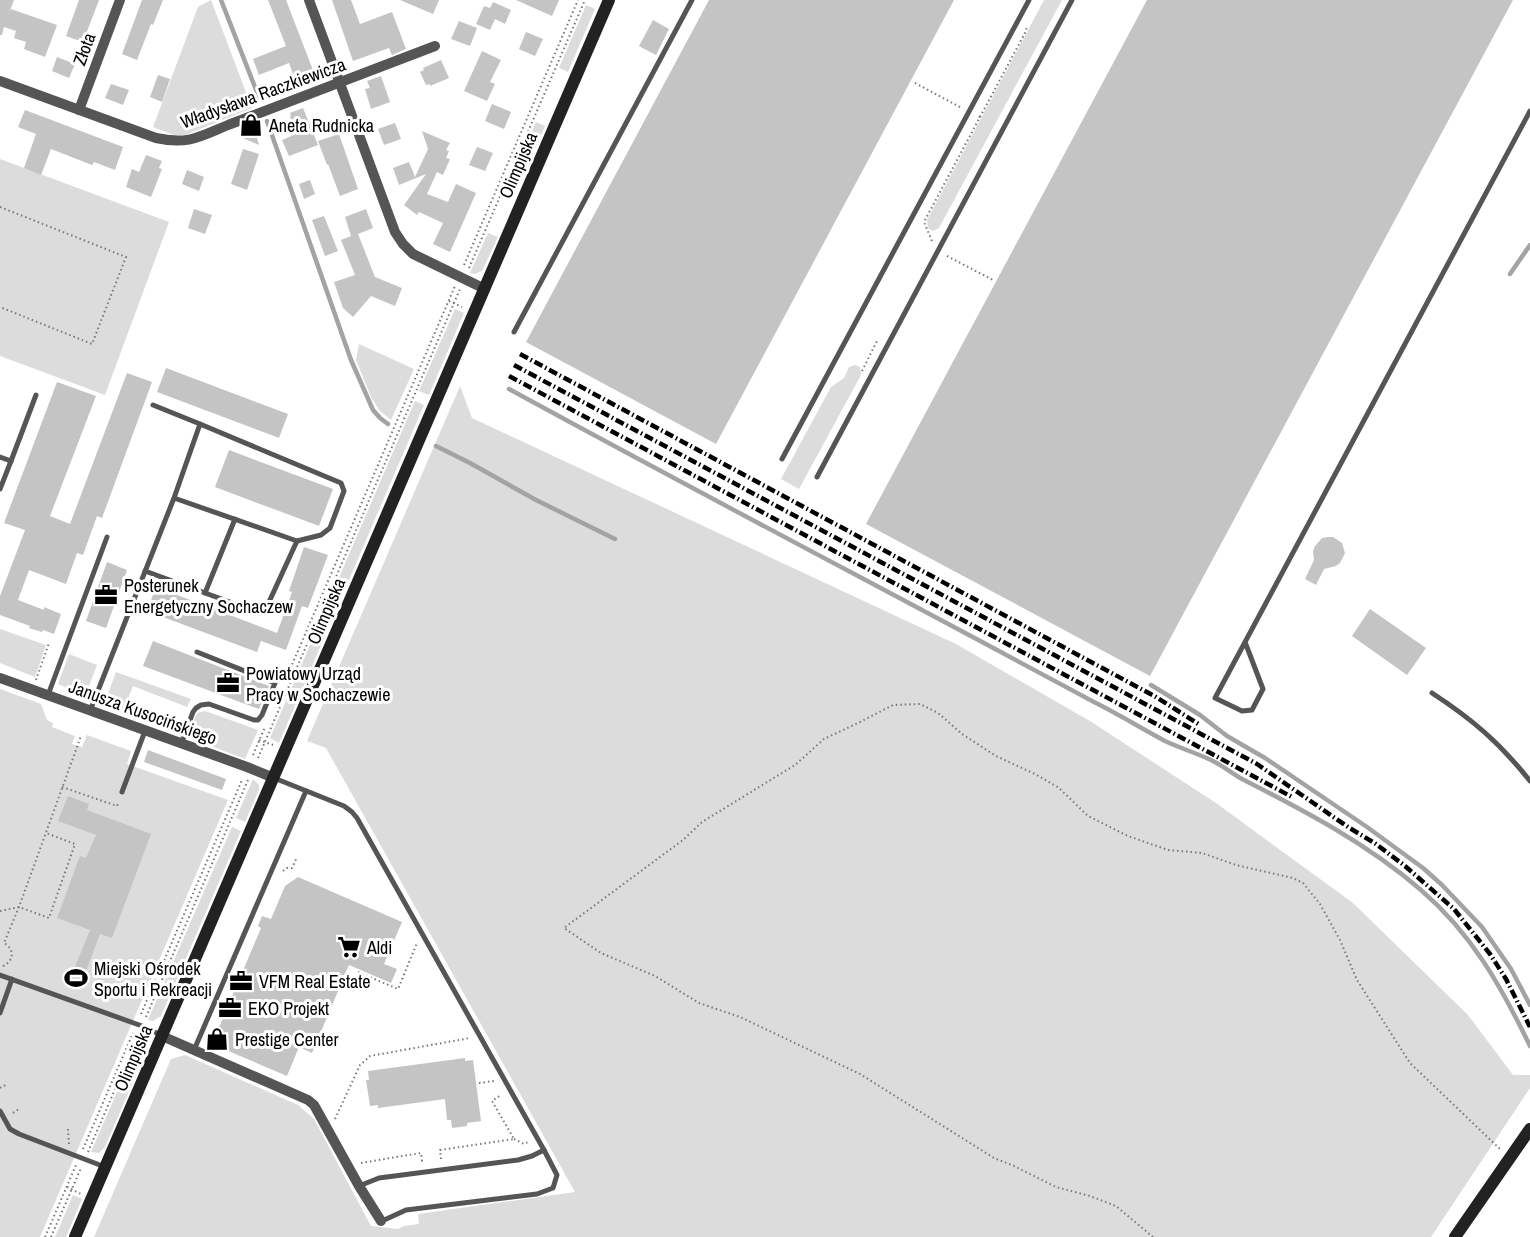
<svg xmlns="http://www.w3.org/2000/svg" width="1530" height="1237" viewBox="0 0 1530 1237" font-family="'Archivo Narrow',sans-serif">
<style>
.green{fill:#dcdcdc}
.lines{fill:none;stroke-linecap:round;stroke-linejoin:round}
.stream{stroke:#a3a3a3;stroke-width:4.5}
.building{fill:#c4c4c4}
.path{stroke:#777;stroke-width:2;stroke-dasharray:1.5 3;stroke-linecap:butt}
.lane{stroke:#555;stroke-width:5}
.street{stroke:#555;stroke-width:10}
.secondary{stroke:#222;stroke-width:12}
.rail{stroke:#000;stroke-width:4.5;stroke-dasharray:9 3 1.5 3;stroke-linecap:butt}
.labels{text-anchor:middle;dominant-baseline:central;stroke-width:6;stroke-linejoin:round;paint-order:stroke}
.street-label{font-size:18px;fill:#000;stroke:#fff}
.poi-label{font-size:18px;fill:#000;stroke:#fff;text-anchor:start}
</style>
<rect width="100%" height="100%" fill="#fff"/>
<g class="green">
<path d="M211,0L252,108L185,135H174L153,127L198,7Z"/>
<path d="M1044,0H1062L939,228L933,231L928,228L927,220Z"/>
<path d="M586,5L595,9L568,72L559,68Z"/>
<path d="M536,122L545,126L518,187L509,183Z"/>
<path d="M0,159L169,222L105,395L0,356Z"/>
<path d="M488,233L498,237L482,271L475,274L470,273Z"/>
<path d="M455,309L464,313L429,395L419,391Z"/>
<path d="M359,344L414,369L391,420L379,410L371,397L356,360Z"/>
<path d="M855,365L860,367L861,375L799,489L781,479L831,387L844,378L849,367Z"/>
<path d="M460,386L472,418L956,644L1090,721L1216,803L1353,903L1468,1015L1513,1075H1530V1088L1431,1237H94L171,1059L185,1055L298,1105L314,1119L371,1226L398,1229L404,1226L419,1224L418,1214L575,1192L326,748L307,741Z"/>
<path d="M415,401L424,405L279,743L270,738Z"/>
<path d="M0,629L46,645L35,677L0,663Z"/>
<path d="M69,654L97,665L87,691L76,692L58,684Z"/>
<path d="M116,672L191,699L187,707L133,686L123,711L121,712L108,708L106,699Z"/>
<path d="M0,689L41,704L47,720L53,723L52,727L75,736L72,744L82,747L87,735L131,751L127,764L228,800L40,1237H0Z"/>
<path d="M205,711L258,730L245,759L190,738V730L197,713Z"/>
<path d="M253,779L259,785V790L245,822L236,818Z"/>
<path d="M232,827L241,831L161,1016L153,1021L148,1020Z"/>
<path d="M142,1034L147,1040L148,1047L105,1147L99,1153L91,1152Z"/>
<path d="M73,1195L82,1199L66,1237H55Z"/>
</g>
<g class="lines">
<g class="stream">
<path d="M221,0L260,100"/>
<path d="M267,121L351,360L373,410L380,418L388,424"/>
<path d="M1510,274L1530,245"/>
<path d="M509,389C703,495 899,597 1094,702C1118,714 1141,728 1165,741C1180,748 1196,753 1211,760C1222,765 1231,773 1242,779C1305,811 1368,844 1421,890C1472,934 1501,986 1530,1046"/>
<path d="M436,446L470,463L536,500L615,539"/>
<path d="M1151,685L1200,715L1227,736L1265,758L1367,827L1423,868L1442,885L1482,927L1511,969L1530,1005"/>
</g>
</g>
<g class="building">
<path d="M0,0H14L9,13L11,9L57,25L45,57L24,49L26,42L14,38L16,31L4,27L2,35H0Z"/>
<path d="M79,0H99L83,42L66,36Z"/>
<path d="M142,0H163L153,25L151,24L137,60L122,54Z"/>
<path d="M268,0H286L316,78L297,85L289,63L259,75L253,59L286,46Z"/>
<path d="M332,0H351L360,24L392,12L406,49L392,55L389,48L353,61Z"/>
<path d="M400,0H439L433,14Z"/>
<path d="M516,0H559L552,16Z"/>
<path d="M709,0H954L716,444L526,342Z"/>
<path d="M1147,0H1513L1150,676L866,524Z"/>
<path d="M493,2L511,10L505,24L495,19L490,30L476,24L484,6L490,8Z"/>
<path d="M653,20L669,29L656,55L639,46Z"/>
<path d="M459,21L477,28L470,46L451,39Z"/>
<path d="M526,32L543,39L535,56L519,49Z"/>
<path d="M482,51L501,60L490,82L495,84L487,101L464,91Z"/>
<path d="M57,57L75,64L69,78L52,71Z"/>
<path d="M441,60L449,78L430,86V84L426,85L420,72L424,70L423,68Z"/>
<path d="M158,75L170,79L162,102L150,97Z"/>
<path d="M381,76L390,102L371,109L365,89L370,88L367,81Z"/>
<path d="M111,84L129,90L123,105L105,98Z"/>
<path d="M492,104L511,112L504,129L485,121Z"/>
<path d="M303,108L318,145L289,156L282,140L296,134L290,117L291,116L290,113Z"/>
<path d="M25,110L123,147L115,170L94,162L92,165L51,149L41,175L24,168L36,134L18,127Z"/>
<path d="M257,122L262,136L257,138L259,145L243,138L246,131L244,127Z"/>
<path d="M395,123L401,139L384,145L378,129Z"/>
<path d="M422,131L450,143L446,150L449,151L446,158L450,159L443,175L437,172L427,194L448,202L456,184L476,193L450,252L433,244L443,223L419,212L417,215L404,205L426,174L399,185L393,168L409,162L415,177L428,149Z"/>
<path d="M339,134L358,189L340,196L328,164L327,165L318,141Z"/>
<path d="M477,147L493,153L485,171L469,165Z"/>
<path d="M243,149L259,154L247,190L231,184Z"/>
<path d="M146,155L162,161L159,168L162,169L151,197L126,187L132,169L139,172Z"/>
<path d="M187,170L204,177L199,191L182,184Z"/>
<path d="M310,180L315,194L304,199L299,184Z"/>
<path d="M194,209L212,215L205,234L188,228Z"/>
<path d="M366,209L373,228L353,236L358,234L375,277L402,288L395,306L371,296L353,317L343,308L334,282L355,275L341,240L351,236L345,217Z"/>
<path d="M324,216L338,251L325,256L312,220Z"/>
<path d="M166,368L288,414L279,438L157,392Z"/>
<path d="M127,373L152,382L102,518L97,516L83,555L77,553L66,584L29,570L18,600L44,610V607L61,614L54,634L43,630L42,632L29,628L30,626L0,615V596L25,530L4,523L57,382L96,396L50,516L70,524Z"/>
<path d="M229,450L333,489L319,526L215,487Z"/>
<path d="M1328,537H1333L1342,543L1345,553L1340,563L1336,566L1324,569L1316,585L1305,579L1314,560L1313,551L1315,546L1322,538Z"/>
<path d="M304,547L328,555L308,608L302,606L286,650L261,641L257,652L147,611L156,587L277,633L292,592L289,591Z"/>
<path d="M107,562L127,570L106,628L86,621Z"/>
<path d="M1370,609L1426,648L1407,675L1352,636Z"/>
<path d="M153,641L269,686L259,709L143,666Z"/>
<path d="M148,750L226,779L222,790L144,762Z"/>
<path d="M68,796L89,804L87,810L151,834L112,938L100,934L83,979L72,974L90,930L57,918L80,856L86,858L96,835L58,821Z"/>
<path d="M298,877L402,922L384,964L397,969L391,983L349,965L312,1053L299,1047L287,1076L212,1044L261,928L258,926L262,916L271,919L285,886Z"/>
<path d="M465,1058V1061L473,1060L481,1121L467,1123V1126L452,1128L451,1120H447L445,1099L378,1108V1105L370,1106L366,1080H369L368,1071Z"/>
</g>
<g class="lines">
<g class="path">
<path d="M915,83L960,107"/>
<path d="M980,117L1025,33L1027,27"/>
<path d="M0,207L126,257L92,344L0,307"/>
<path d="M932,241L924,222L980,117L978,116"/>
<path d="M947,256L993,280"/>
<path d="M464,265L578,0"/>
<path d="M469,268L585,0"/>
<path d="M449,301L462,307"/>
<path d="M862,371L878,339"/>
<path d="M36,680L49,643"/>
<path d="M285,681L455,286"/>
<path d="M259,740L273,745"/>
<path d="M253,755L265,727"/>
<path d="M258,758L460,289"/>
<path d="M62,787L117,806L119,802"/>
<path d="M283,871L287,868H292L297,857"/>
<path d="M0,911L19,907L49,918L75,844L46,833"/>
<path d="M3,966C14,961 15,949 4,943L19,907L81,736"/>
<path d="M358,972L398,989L417,943"/>
<path d="M141,1014L242,780"/>
<path d="M146,1017L248,780"/>
<path d="M479,1083L494,1081"/>
<path d="M0,1088L7,1084"/>
<path d="M13,1113L19,1109"/>
<path d="M335,1119L360,1065L370,1056L470,1038"/>
<path d="M68,1129L69,1144"/>
<path d="M514,1139L524,1144L528,1142"/>
<path d="M83,1149L133,1033"/>
<path d="M88,1152L138,1036"/>
<path d="M441,1159L440,1150L514,1139L492,1101L501,1095"/>
<path d="M361,1163L421,1153L422,1161H425"/>
<path d="M67,1187L81,1194"/>
<path d="M45,1237L76,1165"/>
<path d="M51,1237L81,1168"/>
<path d="M1153,1237L1116,1206L1090,1196L1056,1187L1014,1166L994,1158L860,1074L740,1017L699,1003L655,976L601,953L564,928L683,840L702,822L795,765L824,739L860,722L893,705L920,704L938,713L962,734L996,756L1037,775L1059,788L1088,816L1128,836L1168,850L1202,853L1236,865L1293,878L1303,883L1320,904L1340,940L1357,980L1410,1063L1500,1149"/>
</g>
<g class="lane">
<path d="M514,332L692,0"/>
<path d="M153,405L200,424"/>
<path d="M0,457L11,461L36,395"/>
<path d="M782,459L1029,0"/>
<path d="M817,477L1072,0"/>
<path d="M0,489L11,461"/>
<path d="M145,571L260,613L269,602L297,541"/>
<path d="M205,593L235,519"/>
<path d="M1245,642L1263,689L1252,710L1242,711L1215,698L1530,111"/>
<path d="M1432,693C1472,719 1500,743 1530,781"/>
<path d="M48,695L107,537"/>
<path d="M90,711L174,498L200,424L341,483L344,491L330,528L321,535L297,541L174,498"/>
<path d="M181,744L193,712L196,708L201,705L209,704L254,720H258L262,715L275,683L197,652"/>
<path d="M274,778L344,806L352,812L357,818L544,1150L532,1156L518,1160L379,1178L359,1186"/>
<path d="M122,792L145,731"/>
<path d="M0,975L142,1026L161,1035"/>
<path d="M0,1013L12,979"/>
<path d="M194,1050L306,791"/>
<path d="M0,1111L10,1129L19,1134L105,1167"/>
<path d="M382,1221L406,1210L537,1194L553,1188L557,1175L544,1150"/>
</g>
<g class="street">
<path d="M309,0L395,232L403,244L413,254L485,289"/>
<path d="M0,81L156,138C188,145 199,137 228,125L435,46"/>
<path d="M79,110L120,0"/>
<path d="M0,678L247,767L274,778"/>
<path d="M162,1036L308,1100L314,1105L359,1186L381,1221"/>
</g>
<g class="secondary">
<path d="M75,1237L609,0"/>
<path d="M1455,1237L1530,1129"/>
</g>
<g class="rail">
<path d="M520,354L1156,697L1200,725"/>
<path d="M514,365L1257,764L1348,827L1376,844L1405,866L1454,909L1490,954L1506,979L1530,1027"/>
<path d="M509,376L1292,797"/>
</g>
</g>
<defs>
<g id="shop-bare" transform="scale(1.8)"><path d="M-5-2.5h2.3a2.7 3.5 0 0 1 5.4 0H5L5.5 6h-11ZM-1.5-2.5h3a1.5 2.3 0 0 0-3 0Z" fill="#000" stroke="#fff" stroke-width="2.5" paint-order="stroke"/></g>
<g id="office-bare" transform="scale(1.8)"><path d="M-6-3h4V-5.5h4V-3h4V5H-6ZM-1-4.5V-3h2v-1.5ZM-6 0V1H6V0Z" fill="#000" stroke="#fff" stroke-width="2.5" paint-order="stroke"/></g>
<g id="supermarket-bare" transform="scale(1.8)"><path d="M-6-5.5h2.5l.6 2H6L4.5 2H-2.5L-4.4-4H-6ZM-1.5 3.2a1.3 1.3 0 1 0 .1 0ZM3 3.2a1.3 1.3 0 1 0 .1 0Z" fill="#000" stroke="#fff" stroke-width="2.5" paint-order="stroke"/></g>
<g id="stadium-bare" transform="scale(1.8)"><path d="M0-5a6.5 5 0 1 0 0 10a6.5 5 0 1 0 0-10ZM-3.5-1.8h7v3.6h-7Z" fill="#000" stroke="#fff" stroke-width="2.5" paint-order="stroke"/></g>
</defs>
<g fill-rule="evenodd">
<use href="#shop-bare" x="251" y="125"/>
<use href="#office-bare" x="106" y="595"/>
<use href="#office-bare" x="228" y="683"/>
<use href="#supermarket-bare" x="349" y="947"/>
<use href="#stadium-bare" x="76" y="978"/>
<use href="#office-bare" x="241" y="981"/>
<use href="#office-bare" x="230" y="1008"/>
<use href="#shop-bare" x="217" y="1039"/>
</g>
<g class="labels">
<g class="street-label">
<text transform="translate(84 49) rotate(-70)">Złota</text>
<text transform="translate(263 93) rotate(-20)">Władysława Raczkiewicza</text>
<text transform="translate(518 165) rotate(-67)">Olimpijska</text>
<text transform="translate(326 611) rotate(-67)">Olimpijska</text>
<text transform="translate(143 712) rotate(20)">Janusza Kusocińskiego</text>
<text transform="translate(133 1058) rotate(-67)">Olimpijska</text>
</g>
<g class="poi-label">
<text x="269" y="125">Aneta Rudnicka</text>
<text x="124" y="585">Posterunek<tspan x="124" dy="21">Energetyczny Sochaczew</tspan></text>
<text x="246" y="673">Powiatowy Urząd<tspan x="246" dy="21">Pracy w Sochaczewie</tspan></text>
<text x="367" y="947">Aldi</text>
<text x="94" y="968">Miejski Ośrodek<tspan x="94" dy="21">Sportu i Rekreacji</tspan></text>
<text x="259" y="981">VFM Real Estate</text>
<text x="248" y="1008">EKO Projekt</text>
<text x="235" y="1039">Prestige Center</text>
</g>
</g>
</svg>
